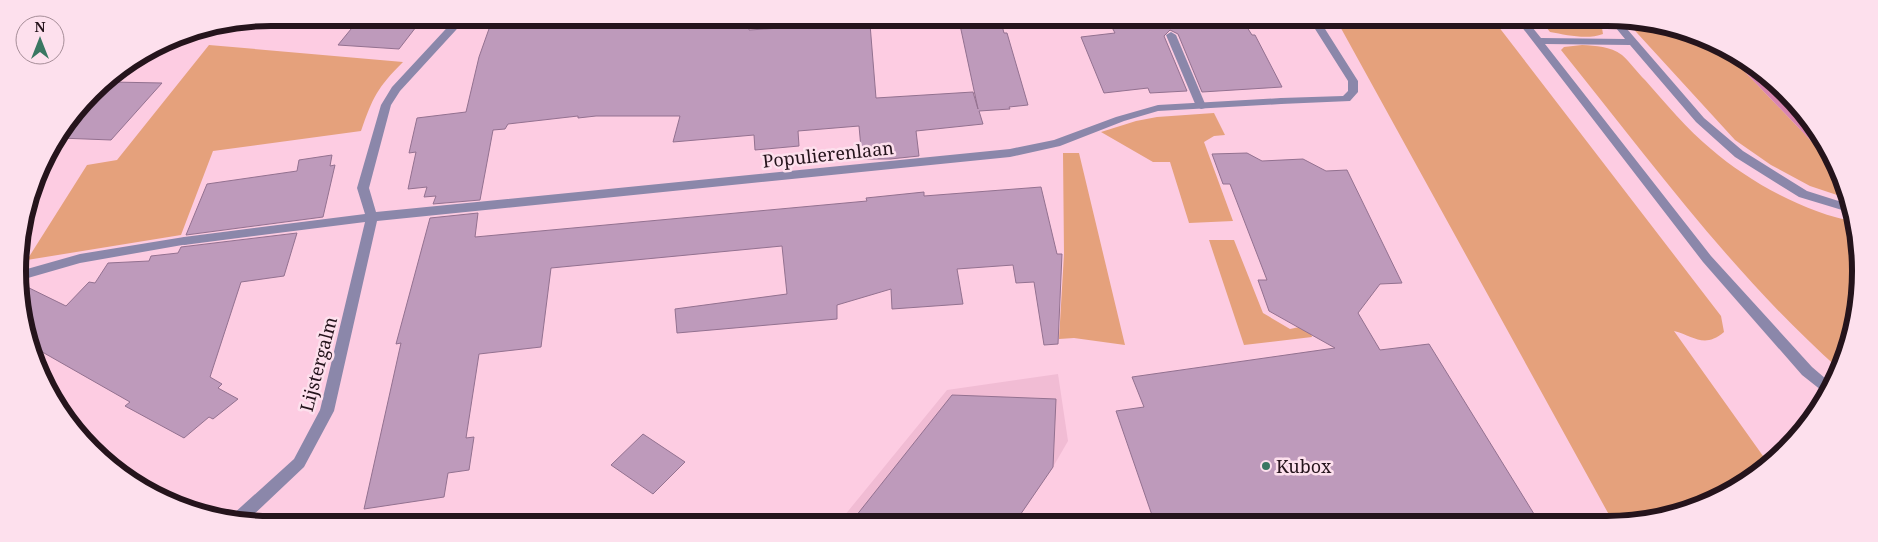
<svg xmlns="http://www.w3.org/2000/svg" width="1878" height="542" viewBox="0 0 1878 542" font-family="'Noto Serif',serif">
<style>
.built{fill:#f1bcd4}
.green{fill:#e5a17c}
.water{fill:#d985af}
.building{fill:#be9abb;stroke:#937190}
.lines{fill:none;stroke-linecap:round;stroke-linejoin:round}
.lane{fill:#8b87aa;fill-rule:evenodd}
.street{fill:#8b87aa;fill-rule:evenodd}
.poi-dot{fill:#3a7762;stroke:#fde0ed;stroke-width:2}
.labels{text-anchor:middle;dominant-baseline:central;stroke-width:5;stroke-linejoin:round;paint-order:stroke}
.street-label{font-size:18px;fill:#25141c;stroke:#fde0ed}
.poi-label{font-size:18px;fill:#25141c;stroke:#fde0ed;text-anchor:start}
.rim{fill:none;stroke:#25141c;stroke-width:6}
</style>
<rect width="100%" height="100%" fill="#fdcce2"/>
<path class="built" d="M1058,374L1068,441L1053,467L1016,521H840L947,390Z"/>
<g class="green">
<path d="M1337,21L1495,22L1721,316L1724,332C1704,349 1694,336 1674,331L1768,463L1719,498L1640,522H1613Z"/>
<path d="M1542,22H1601L1603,34C1587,40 1567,35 1550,32Z"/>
<path d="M1627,22H1656L1725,51L1816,146L1826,151L1846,198L1810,186L1771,165L1735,140Z"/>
<path d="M209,45L403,62C377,88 373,97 361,131L213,151L181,235L27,260L87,165L117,160Z"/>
<path d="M1582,45C1596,46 1610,46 1622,55C1630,62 1637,72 1645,80C1666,104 1687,129 1711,149C1749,182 1806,213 1856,222V320L1839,369C1733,275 1650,160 1561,50L1564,47Z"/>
<path d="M1214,113L1225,135L1214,136L1204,142L1233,221L1189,223L1170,162H1153L1101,132L1136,121L1157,117Z"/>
<path d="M1063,153H1079L1125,345L1074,338L1059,339L1064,254Z"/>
<path d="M1209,240H1234L1263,313L1290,329L1309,325L1312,337L1244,345Z"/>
</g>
<path class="water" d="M1725,51L1748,60L1818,130L1826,151L1816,146Z"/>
<g class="building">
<path d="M360,18H423L399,49L338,45Z"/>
<path d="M517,18L749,19V30L830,25V27L870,24L876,98L973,92L978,109L960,25L1001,22L1004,33H1007L1028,105L1009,107L1010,109L979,111L983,124L916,131L919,156L890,159H862L859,126L798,131L799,146L755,150L754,135L673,142L680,116H596L578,118V116L508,124L505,129L493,130L480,200L433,204L436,196L424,197L427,187L408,189L416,152L409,153L417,118L466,112L479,57L490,26L516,24Z"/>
<path d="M1108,20L1243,21L1252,35H1255L1282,87L1202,92L1178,34L1170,30L1164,36L1187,91L1150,93L1148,88L1104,93L1081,37L1115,33Z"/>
<path d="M112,82L162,83L111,140L60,138L90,99H96Z"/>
<path d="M1247,153L1262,161L1303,159L1326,171L1347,170L1402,283L1380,284L1358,313L1380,350L1429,344L1539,522L1154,521L1116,411L1144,407L1132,377L1335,348L1269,311L1258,280H1267L1230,184H1223L1212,154Z"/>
<path d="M332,155L330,166L335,165L323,217L186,235L207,184L297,171L299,160Z"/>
<path d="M1041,187L1057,254H1062L1058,344L1044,345L1034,282L1016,283L1013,265L957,269L963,304L892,309L891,289L837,305V319L677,333L675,309L787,294L782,246L551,268L541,347L479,354L466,438L474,437L469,470L448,473L444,497L364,509L401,343L396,344L430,218L478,213L475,237L867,201L866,198L924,192V196Z"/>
<path d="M297,233L284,276L241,282L210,377L222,384L218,388L238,399L213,419L209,417L184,438L125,406L130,402L30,345L26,337L21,284L66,306L89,282L95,283L108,263L149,261L151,256L178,253L181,247Z"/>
<path d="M952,395L1056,399L1053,467L1016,521H852Z"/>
<path d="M643,434L685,462L653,494L611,465Z"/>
</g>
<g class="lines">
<g class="lane">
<path d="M1310,21H1320L1358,81V92L1350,101L1281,104L1276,101L1281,98L1343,96L1348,91V81Z"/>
<path d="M1518,22H1528L1541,38L1625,39L1611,22H1621L1704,118L1743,151L1807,191L1848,204L1852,213L1799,197L1735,157L1696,122L1630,45L1545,44L1711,256L1812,367L1833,385L1826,394L1802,375L1703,262Z"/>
<path d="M1171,32L1176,35L1206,106L1205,108L1201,109L1196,106L1166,35Z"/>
<path d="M184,237L188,238L190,241L188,244L80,263L21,280L20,271L80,254Z"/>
</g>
<path class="street" d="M456,18H467L400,91L391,105L369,188L376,212L1010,149L1054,140L1116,117L1158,105L1281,98L1286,101L1281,104L1158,111L1124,121L1060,146L1010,157L377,221L334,411L304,467L248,520H230L232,515L294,459L320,410L365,222L184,245L178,241L184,237L365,214L357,188L381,105L392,87Z"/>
</g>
<circle class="poi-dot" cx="1266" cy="466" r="5"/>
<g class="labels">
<g class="street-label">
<text transform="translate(828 154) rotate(-6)">Populierenlaan</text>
<text transform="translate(318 364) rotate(-75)">Lijstergalm</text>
</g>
<g class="poi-label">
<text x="1276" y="466">Kubox</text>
</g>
</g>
<path d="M0 0H1878V542H0ZM271 26H1607A245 245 0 0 1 1852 271V271A245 245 0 0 1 1607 516H271A245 245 0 0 1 26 271V271A245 245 0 0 1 271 26Z" fill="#fde0ed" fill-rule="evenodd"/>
<path class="rim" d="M271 26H1607A245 245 0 0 1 1852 271V271A245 245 0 0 1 1607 516H271A245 245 0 0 1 26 271V271A245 245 0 0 1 271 26Z"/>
<g transform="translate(40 40)"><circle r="24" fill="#fde0ed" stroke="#a78e99"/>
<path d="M0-4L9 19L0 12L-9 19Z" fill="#3a7762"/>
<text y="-8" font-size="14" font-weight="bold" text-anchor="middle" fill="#25141c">N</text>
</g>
</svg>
